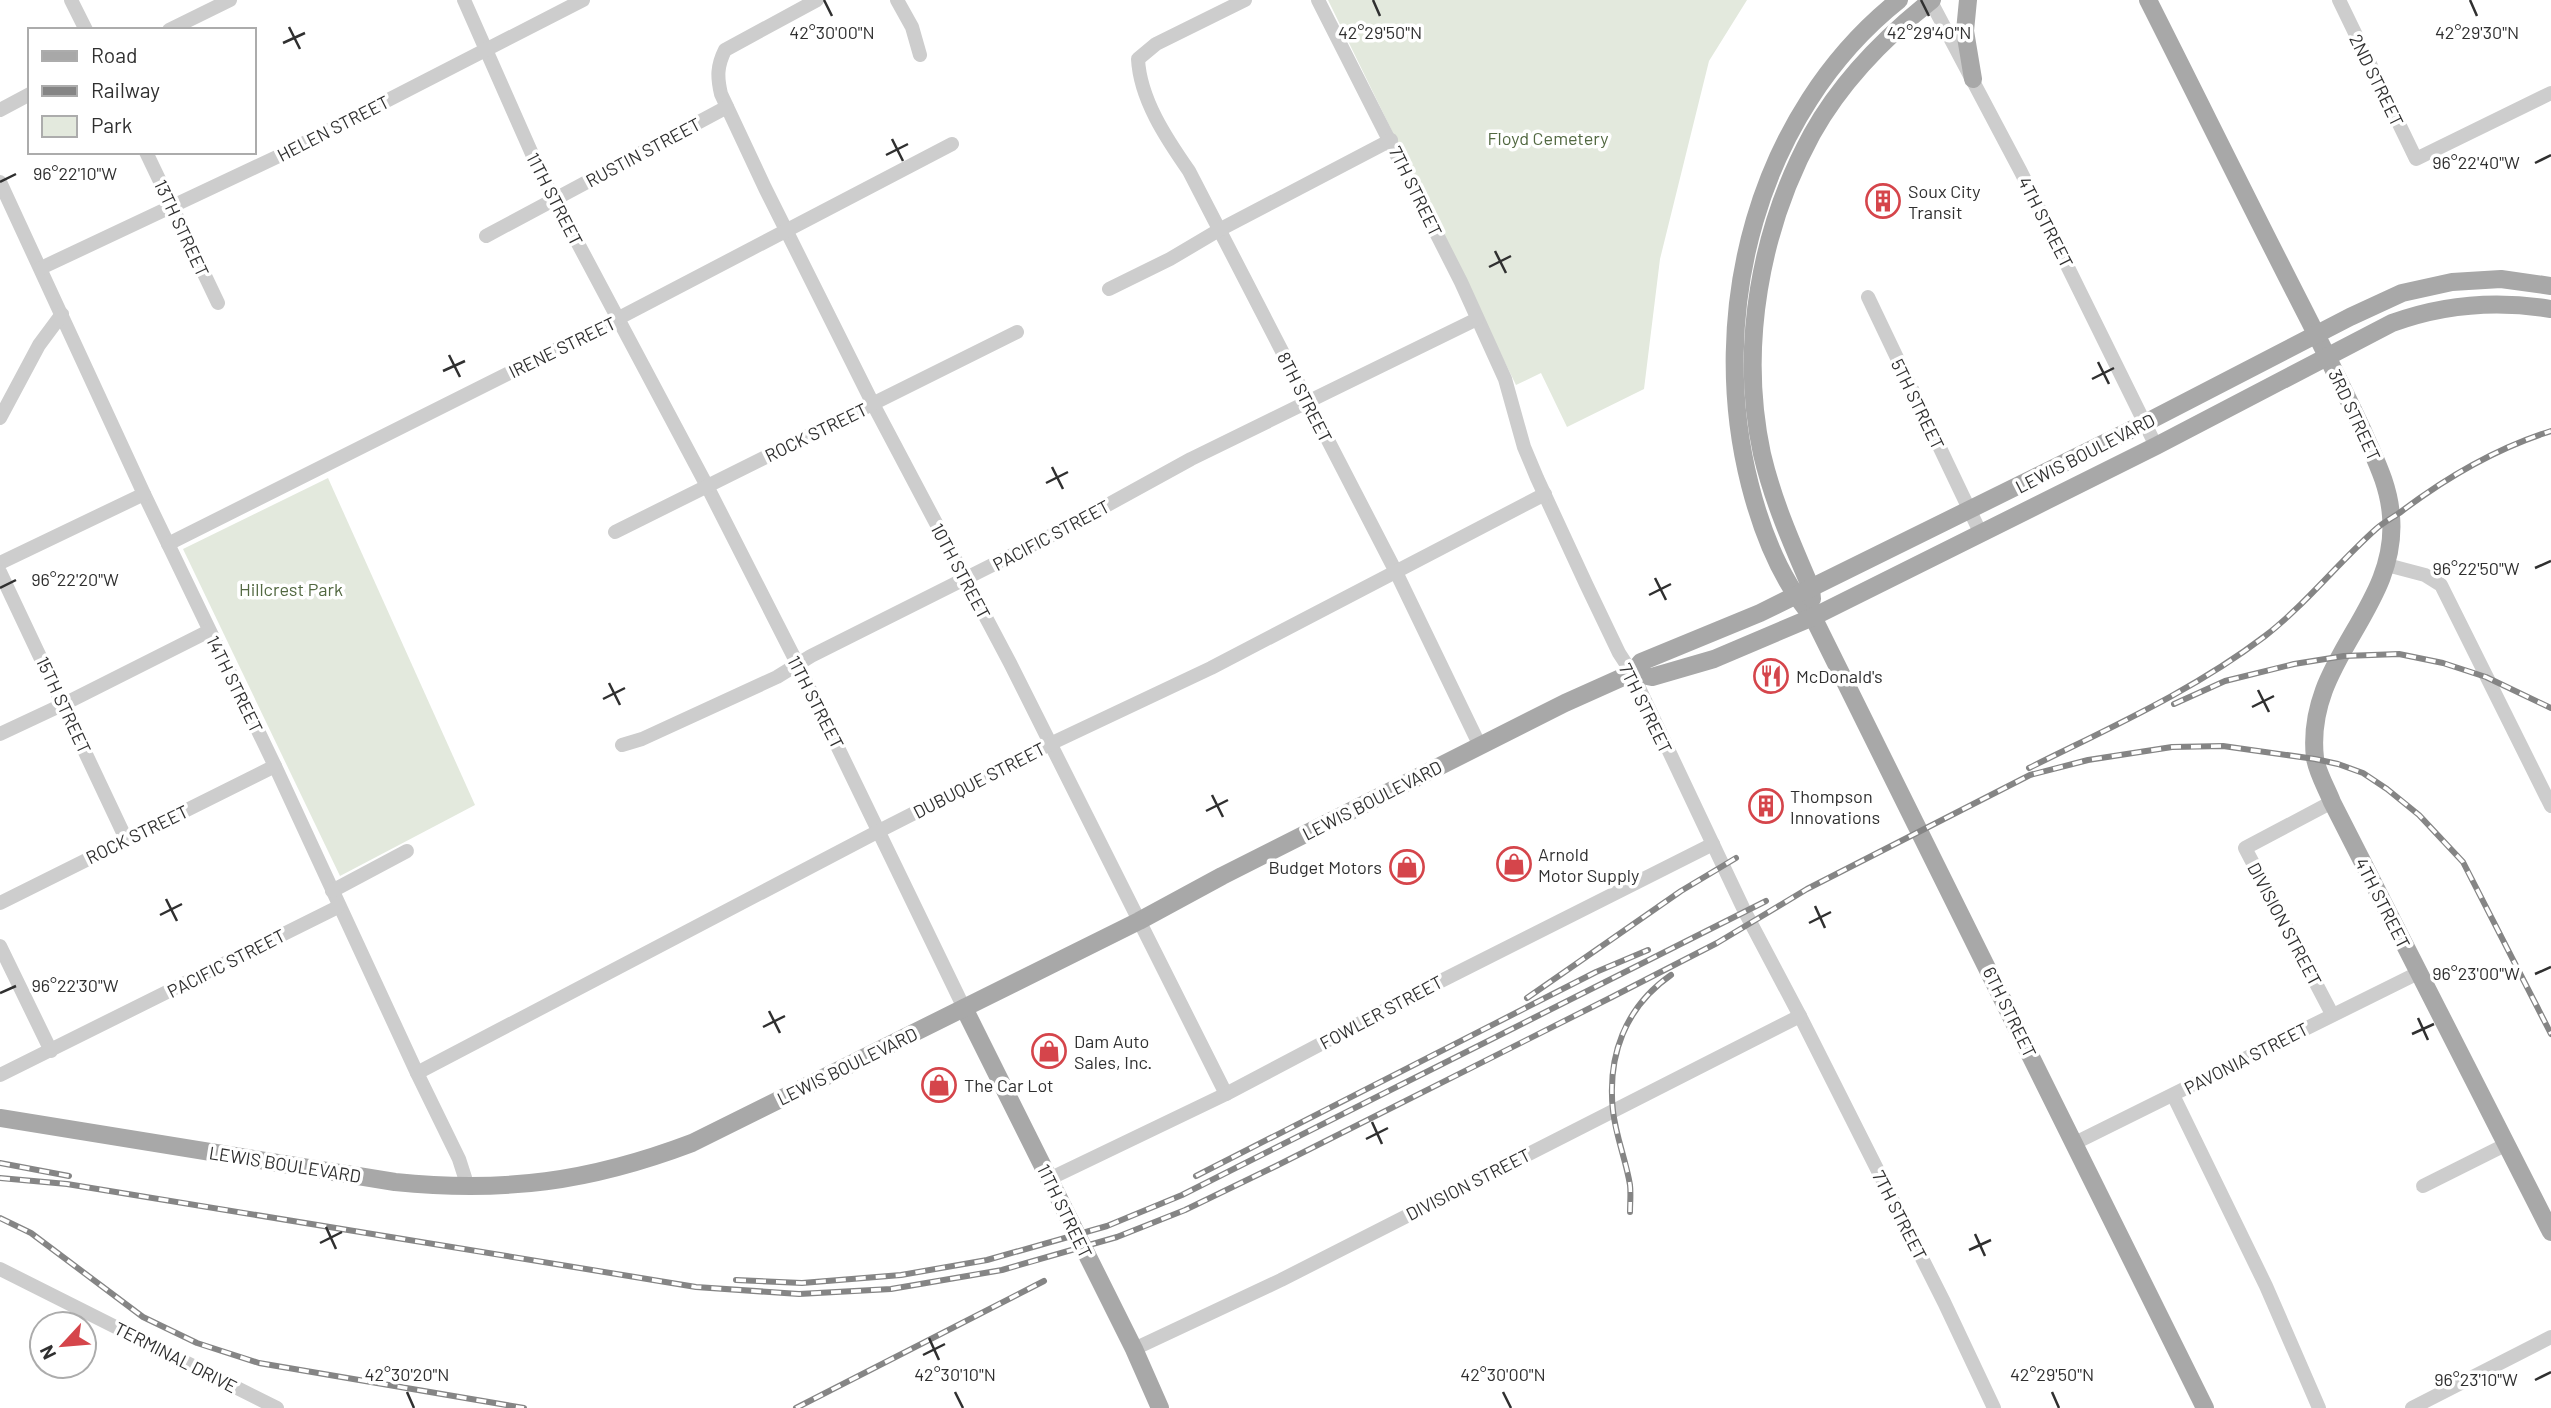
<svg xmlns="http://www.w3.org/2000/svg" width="2551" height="1408" viewBox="0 0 2551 1408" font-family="Barlow,sans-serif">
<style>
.green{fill:#e3e9dd}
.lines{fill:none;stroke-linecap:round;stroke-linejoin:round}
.minor{stroke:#cdcdcd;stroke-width:14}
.major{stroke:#a8a8a8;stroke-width:18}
.rail-casing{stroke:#858585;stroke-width:6}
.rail{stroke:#fff;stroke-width:3.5;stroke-dasharray:10;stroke-linecap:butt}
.ticks{fill:none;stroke:#303030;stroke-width:2.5}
.labels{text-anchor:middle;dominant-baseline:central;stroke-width:7;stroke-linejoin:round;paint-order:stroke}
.street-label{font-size:18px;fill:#303030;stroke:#fff}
.park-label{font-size:18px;fill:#526841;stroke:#fff}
.poi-label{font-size:18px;fill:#303030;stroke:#fff;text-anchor:start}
.ticks-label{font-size:18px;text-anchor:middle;fill:#303030;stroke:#fff;stroke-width:7;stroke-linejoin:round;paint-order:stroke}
</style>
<rect width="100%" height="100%" fill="#fff"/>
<g class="green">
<path d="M1328,0H1747L1709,61L1660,259L1644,389L1567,427L1541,373L1516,385Z"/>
<path d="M328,478L475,805L340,876L183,549Z"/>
</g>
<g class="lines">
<g class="minor">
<path d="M71,0L86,30"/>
<path d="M464,0L540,172L707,486L798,665L964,1008"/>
<path d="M817,0L725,50C717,66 717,77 721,94L765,188L873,404L1010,663L1226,1094"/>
<path d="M897,0L912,27L920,55"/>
<path d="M1245,0L1156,44L1138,59C1140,99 1166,138 1189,171L1396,572L1480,746"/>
<path d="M1318,0L1461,282L1505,379L1524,447L1537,478L1586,584L1619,653L1632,673L1745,912L1800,1016L1944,1302L1994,1408"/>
<path d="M1930,0L2021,172L2156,446"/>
<path d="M2339,0L2416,159L2551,93"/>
<path d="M169,30L230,0"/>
<path d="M0,110L30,94"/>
<path d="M146,152L218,303"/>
<path d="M0,182L144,494L275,766L417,1073L459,1159L468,1187"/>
<path d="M486,236L727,107"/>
<path d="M41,268L281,155L583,0"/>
<path d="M1109,289L1170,259L1219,230L1391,140"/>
<path d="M1868,297L1981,534"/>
<path d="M0,418L39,345L62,314"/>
<path d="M615,532L1017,332"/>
<path d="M168,544L617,319L952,144"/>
<path d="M0,563L144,494"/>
<path d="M2387,565L2425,575L2441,585L2551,806"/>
<path d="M0,572L126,839"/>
<path d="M0,734L64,704L209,631"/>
<path d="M622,745L642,739L777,677L811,656L1062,530L1191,459L1477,319"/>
<path d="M332,891L407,851"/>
<path d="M0,903L275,766"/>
<path d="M0,946L51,1051"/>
<path d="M2332,1014L2245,848L2332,802"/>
<path d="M417,1073L877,832L1050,744L1211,668L1545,494"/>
<path d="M0,1075L338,907"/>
<path d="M2173,1095L2266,1286L2319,1408"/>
<path d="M2075,1143L2418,973"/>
<path d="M1049,1179L1226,1094L1425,989L1713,844"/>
<path d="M2423,1186L2507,1144"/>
<path d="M0,1269L277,1408"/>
<path d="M1134,1349L1281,1280L1800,1016"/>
<path d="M2412,1408L2551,1337"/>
</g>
<g class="major">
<path d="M1899,0C1757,113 1706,313 1750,485C1762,532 1781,581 1813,617L2205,1408"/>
<path d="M1968,0L1965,31L1973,79"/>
<path d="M2148,0C2202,107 2255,215 2310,322C2328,358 2346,394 2363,431C2375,459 2389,485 2391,516C2399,609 2304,660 2315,758C2317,772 2327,789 2332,802L2551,1232"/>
<path d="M1812,599L1811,588C1792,544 1773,501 1762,454C1739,347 1760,229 1812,134C1841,82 1885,37 1932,0"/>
<path d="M1632,673L1652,677L1714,659L1813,617L2156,446L2392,323C2444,304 2497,300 2551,309"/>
<path d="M964,1008L1134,1349L1160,1408"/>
<path d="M0,1118L395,1182C504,1193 589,1182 692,1143L1139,921L1222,876L1565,703L1632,673L1641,662L1760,613L2145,423L2350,317L2402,293L2452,282L2501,279L2551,286"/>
</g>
<g class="rail-casing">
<g id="rail">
<path d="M2174,704L2225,681L2294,664L2344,656L2399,654L2443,663L2486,677L2551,708"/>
<path d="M2029,768C2109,728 2193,691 2265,636C2305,605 2338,563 2376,529C2384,522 2394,517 2402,511C2447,477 2497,448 2551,431"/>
<path d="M1527,998L1681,891L1736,858"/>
<path d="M0,1163L69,1176"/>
<path d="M1196,1176L1596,972L1648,950"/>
<path d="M0,1178L67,1184L696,1287L799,1294L891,1289L1002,1270L1117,1237L1185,1210L1276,1166L1612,997L1717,943L1807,889L2030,775L2088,760L2172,747L2223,746L2315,759L2338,764L2363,773L2387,789L2419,815L2463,862L2551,1034"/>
<path d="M1630,1212C1630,1203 1631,1194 1630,1185C1626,1160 1616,1137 1613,1111C1607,1056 1625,1007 1671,975"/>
<path d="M0,1218L31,1233L143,1317L197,1343L259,1363L524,1408"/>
<path d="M736,1280L802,1283L901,1275L987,1260L1107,1226L1182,1195L1766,901"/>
<path d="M796,1408L1044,1281"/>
</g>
</g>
<use href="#rail" class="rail"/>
</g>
<path class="ticks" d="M824,0L832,16M1373,0L1380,16M1921,0L1929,16M2470,0L2477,16M289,27L300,49M283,43L305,33M892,139L903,161M886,155L908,144M2535,163L2551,155M0,182L16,174M1495,251L1506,273M1489,267L1511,256M449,355L460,377M2098,362L2109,384M443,371L465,361M2092,379L2114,368M1052,467L1063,489M1046,483L1068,472M2535,568L2551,561M1655,578L1666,600M0,588L16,580M1649,595L1671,584M609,683L620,705M2258,690L2269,712M603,699L625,688M2252,707L2274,696M1212,795L1223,817M1206,811L1228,800M166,899L177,921M1815,906L1825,928M160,915L182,904M1809,923L1831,912M2535,974L2551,967M0,993L16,986M769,1011L780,1033M2418,1018L2428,1040M763,1027L785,1016M2412,1034L2434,1024M1372,1122L1382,1144M1366,1139L1388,1128M326,1227L336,1249M1975,1234L1985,1256M320,1243L342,1232M1969,1250L1991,1240M929,1338L939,1360M923,1355L945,1344M2535,1380L2551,1372M407,1392L414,1408M955,1392L963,1408M1503,1392L1511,1408M2052,1392L2059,1408"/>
<defs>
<g id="building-ring" transform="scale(1.75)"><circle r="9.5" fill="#fff" stroke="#d5454b" stroke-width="1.5"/><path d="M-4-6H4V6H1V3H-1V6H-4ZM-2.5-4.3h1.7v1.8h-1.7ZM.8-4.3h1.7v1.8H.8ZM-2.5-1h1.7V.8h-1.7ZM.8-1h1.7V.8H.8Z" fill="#d5454b"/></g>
<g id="restaurant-ring" transform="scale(1.75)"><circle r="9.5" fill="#fff" stroke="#d5454b" stroke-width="1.5"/><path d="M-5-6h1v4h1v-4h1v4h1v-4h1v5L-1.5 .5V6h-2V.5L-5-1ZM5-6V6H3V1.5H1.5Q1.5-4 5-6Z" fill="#d5454b"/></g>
<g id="shop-ring" transform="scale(1.75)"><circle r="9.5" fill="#fff" stroke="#d5454b" stroke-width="1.5"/><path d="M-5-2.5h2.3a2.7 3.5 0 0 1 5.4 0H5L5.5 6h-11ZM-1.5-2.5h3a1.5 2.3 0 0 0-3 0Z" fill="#d5454b"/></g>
</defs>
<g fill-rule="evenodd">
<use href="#building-ring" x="1883" y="201"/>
<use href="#restaurant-ring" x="1771" y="676"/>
<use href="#building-ring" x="1766" y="806"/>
<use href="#shop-ring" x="1514" y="864"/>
<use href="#shop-ring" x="1407" y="867"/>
<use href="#shop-ring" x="1049" y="1051"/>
<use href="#shop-ring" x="939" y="1085"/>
</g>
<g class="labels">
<g class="street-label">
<text transform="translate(2377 80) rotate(64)">2ND STREET</text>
<text transform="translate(333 128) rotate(-27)">HELEN STREET</text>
<text transform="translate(643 152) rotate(-28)">RUSTIN STREET</text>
<text transform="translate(1416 191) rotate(64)">7TH STREET</text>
<text transform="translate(555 199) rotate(63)">11TH STREET</text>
<text transform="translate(2046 222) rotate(63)">4TH STREET</text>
<text transform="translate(182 228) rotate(65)">13TH STREET</text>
<text transform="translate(562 347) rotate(-26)">IRENE STREET</text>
<text transform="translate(1305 397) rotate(63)">8TH STREET</text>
<text transform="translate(1918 404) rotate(64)">5TH STREET</text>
<text transform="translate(2355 415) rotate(65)">3RD STREET</text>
<text transform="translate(816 432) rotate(-26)">ROCK STREET</text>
<text transform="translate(2085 453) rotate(-27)">LEWIS BOULEVARD</text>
<text transform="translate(1051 535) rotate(-28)">PACIFIC STREET</text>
<text transform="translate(961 571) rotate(62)">10TH STREET</text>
<text transform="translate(235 684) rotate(64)">14TH STREET</text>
<text transform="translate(816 702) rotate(63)">11TH STREET</text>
<text transform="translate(64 705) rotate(65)">15TH STREET</text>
<text transform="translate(1646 708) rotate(64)">7TH STREET</text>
<text transform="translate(979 780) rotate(-27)">DUBUQUE STREET</text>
<text transform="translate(1372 800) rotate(-27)">LEWIS BOULEVARD</text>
<text transform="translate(137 834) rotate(-26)">ROCK STREET</text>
<text transform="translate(2383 903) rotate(63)">4TH STREET</text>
<text transform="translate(2285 924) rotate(62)">DIVISION STREET</text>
<text transform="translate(226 963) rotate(-27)">PACIFIC STREET</text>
<text transform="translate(1381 1012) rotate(-28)">FOWLER STREET</text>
<text transform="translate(2010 1012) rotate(64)">6TH STREET</text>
<text transform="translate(2246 1058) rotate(-27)">PAVONIA STREET</text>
<text transform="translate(847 1066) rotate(-26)">LEWIS BOULEVARD</text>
<text transform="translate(285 1164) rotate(9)">LEWIS BOULEVARD</text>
<text transform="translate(1468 1184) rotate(-27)">DIVISION STREET</text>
<text transform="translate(1065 1211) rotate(64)">11TH STREET</text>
<text transform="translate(1900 1215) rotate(63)">7TH STREET</text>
<text transform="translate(176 1357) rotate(27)">TERMINAL DRIVE</text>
</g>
<g class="park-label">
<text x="1548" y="138">Floyd Cemetery</text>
<text x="291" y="589">Hillcrest Park</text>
</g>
<g class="poi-label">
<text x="1908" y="191">Soux City<tspan x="1908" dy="21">Transit</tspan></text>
<text x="1796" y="676">McDonald's</text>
<text x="1790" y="796">Thompson<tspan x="1790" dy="21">Innovations</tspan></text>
<text x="1538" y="854">Arnold<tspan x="1538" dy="21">Motor Supply</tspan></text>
<text x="1382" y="867" text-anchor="end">Budget Motors</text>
<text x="1074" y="1041">Dam Auto<tspan x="1074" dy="21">Sales, Inc.</tspan></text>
<text x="964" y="1085">The Car Lot</text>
</g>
</g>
<g class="ticks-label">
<text x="832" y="39">42°30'00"N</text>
<text x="1380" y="39">42°29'50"N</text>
<text x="1929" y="39">42°29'40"N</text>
<text x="2477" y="39">42°29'30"N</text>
<text x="2476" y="169">96°22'40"W</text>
<text x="75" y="180">96°22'10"W</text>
<text x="2476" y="575">96°22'50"W</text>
<text x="75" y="586">96°22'20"W</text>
<text x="2476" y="980">96°23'00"W</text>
<text x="75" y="992">96°22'30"W</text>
<text x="407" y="1381">42°30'20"N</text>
<text x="955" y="1381">42°30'10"N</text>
<text x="1503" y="1381">42°30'00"N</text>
<text x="2052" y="1381">42°29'50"N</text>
<text x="2476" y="1386">96°23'10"W</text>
</g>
<rect x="28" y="28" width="228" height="126" fill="#ffffff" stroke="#acacac" stroke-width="2"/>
<rect x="42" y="51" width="35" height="10" fill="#a8a8a8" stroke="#acacac" stroke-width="2"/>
<text x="91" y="63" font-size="21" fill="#303030">Road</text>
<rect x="42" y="86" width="35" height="10" fill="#858585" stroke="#acacac" stroke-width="2"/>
<text x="91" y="98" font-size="21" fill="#303030">Railway</text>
<rect x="42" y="116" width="35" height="21" fill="#e3e9dd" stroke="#acacac" stroke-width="2"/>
<text x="91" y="133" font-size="21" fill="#303030">Park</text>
<g transform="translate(63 1345) rotate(244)"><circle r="33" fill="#ffffff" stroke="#acacac" stroke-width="2"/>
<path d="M0-5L12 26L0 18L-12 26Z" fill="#d5454b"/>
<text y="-10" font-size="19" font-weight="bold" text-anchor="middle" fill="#303030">N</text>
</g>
</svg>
